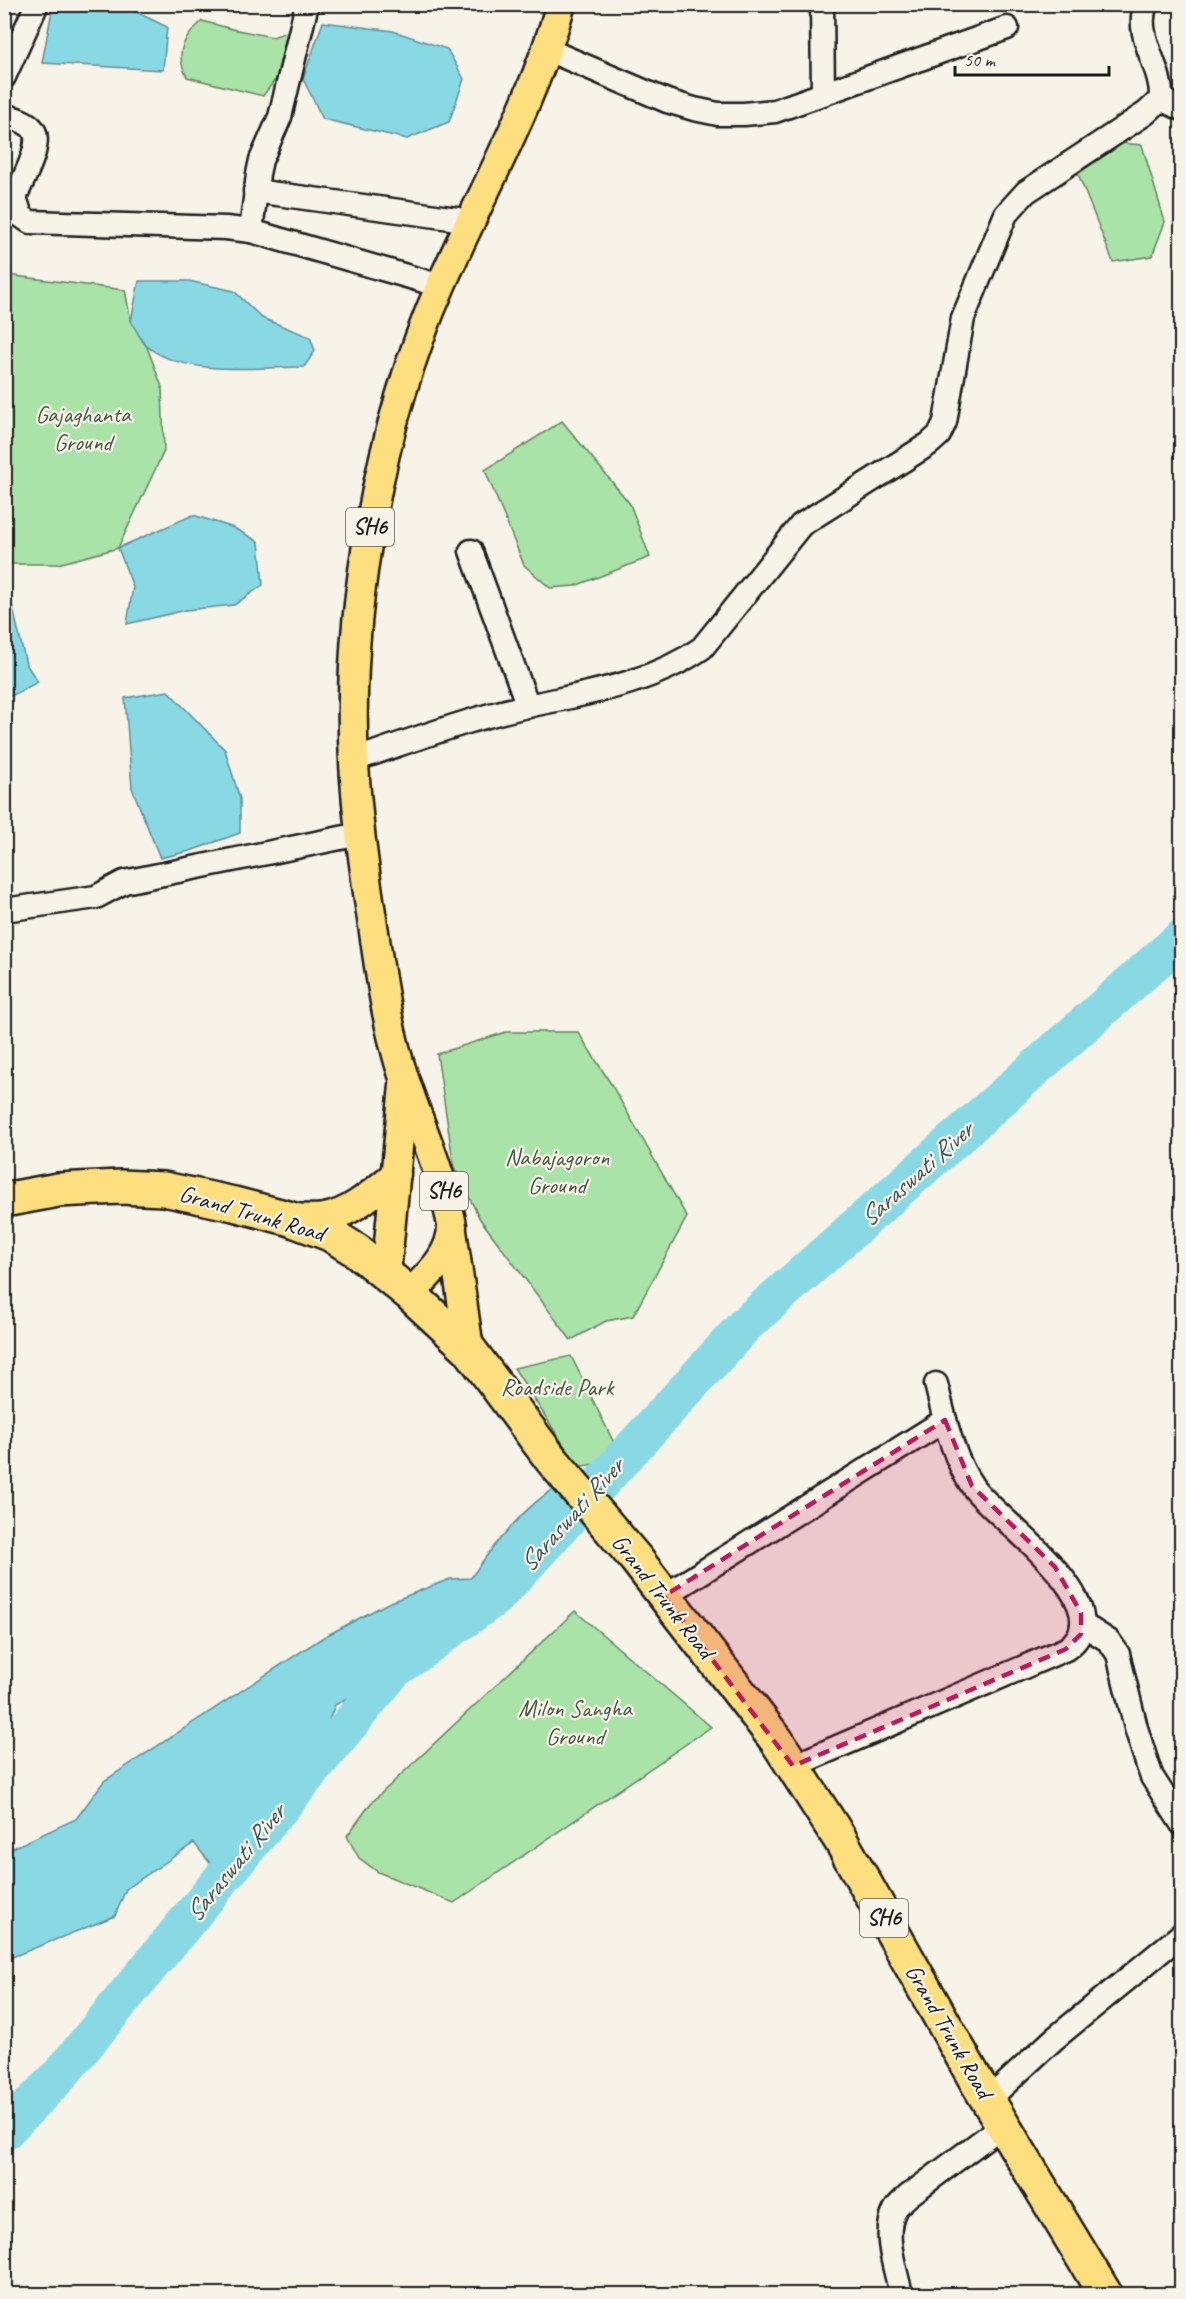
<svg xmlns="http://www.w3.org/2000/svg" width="1186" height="2299" viewBox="0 0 1186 2299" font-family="Caveat,sans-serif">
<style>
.green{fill:#aae3a7;stroke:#638062;stroke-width:1.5}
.water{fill:#89d9e5;stroke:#5d8d95;stroke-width:1.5}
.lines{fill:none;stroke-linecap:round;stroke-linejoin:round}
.river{stroke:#89d9e5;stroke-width:38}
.minor-casing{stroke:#1c1c1c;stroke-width:27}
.major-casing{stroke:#1c1c1c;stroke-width:33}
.highway-casing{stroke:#1c1c1c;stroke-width:38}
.minor{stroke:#f7f3e8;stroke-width:22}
.major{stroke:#fedf80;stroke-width:28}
.highway{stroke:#fedf80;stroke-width:33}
.marked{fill:#c2185b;fill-opacity:0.2;stroke:#c2185b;stroke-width:4.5;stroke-dasharray:12 8;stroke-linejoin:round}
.labels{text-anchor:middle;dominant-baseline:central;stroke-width:4.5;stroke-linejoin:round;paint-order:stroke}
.shield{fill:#f7f3e8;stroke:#5e5c59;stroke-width:1.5}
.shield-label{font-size:22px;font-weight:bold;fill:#1c1c1c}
.park-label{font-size:24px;fill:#475846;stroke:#f7f3e8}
.street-label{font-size:24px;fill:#1c1c1c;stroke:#f7f3e8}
.water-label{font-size:26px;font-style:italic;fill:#3d5558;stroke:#f7f3e8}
</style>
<rect width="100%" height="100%" fill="#f7f3e8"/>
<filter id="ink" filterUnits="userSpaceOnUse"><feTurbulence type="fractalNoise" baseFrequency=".0167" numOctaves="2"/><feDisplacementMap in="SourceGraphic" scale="12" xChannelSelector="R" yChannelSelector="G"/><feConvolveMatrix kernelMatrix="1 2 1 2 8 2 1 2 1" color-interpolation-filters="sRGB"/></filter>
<g filter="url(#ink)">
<g class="green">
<path d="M202,21L232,29L273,37L303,26L295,70L274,81L263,96L187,77C174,52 183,39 202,21Z"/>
<path d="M1121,143L1142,145L1165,222L1152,256L1113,262L1078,174Z"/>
<path d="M7,275L125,290L131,321L147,347L162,387L164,451L118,548L58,564H5L4,281Z"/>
<path d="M562,421L630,504L650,557L575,586L550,588L524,565L485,470Z"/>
<path d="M506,1032H578L611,1084L687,1217L633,1316L606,1321L571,1340L480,1219L454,1167L437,1054Z"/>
<path d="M571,1356L622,1459L578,1467L514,1368Z"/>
<path d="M575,1611L711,1727L454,1903L378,1872L359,1858L347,1836L371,1803Z"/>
</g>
<g class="water">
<path d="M53,5H122L167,27L163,70L42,63Z"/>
<path d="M323,22L393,31L447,49L464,79L449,122L407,139L323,119L303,79Z"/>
<path d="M139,281H189L234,291L262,318L310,337L315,351L304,367C258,367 188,377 149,348C142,343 136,330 131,321Z"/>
<path d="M193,515L234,528L259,542L263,585L234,605L186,610L127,624L133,587L118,548Z"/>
<path d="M4,601L12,604L26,664L38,682L5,699Z"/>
<path d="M168,691L225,750L240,799V833L190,851L160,858L132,788L125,698Z"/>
<path d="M558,1487L577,1509L498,1595L394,1670L335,1705L306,1776L222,1878L194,1843L126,1889L115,1916L5,1960L4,1852L76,1819L104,1781L322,1638L388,1603L450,1579L471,1578C490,1549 528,1502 558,1487Z"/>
</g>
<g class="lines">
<path class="river" d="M4,2132L60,2075L394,1670L498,1595L745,1325L1182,938"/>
<g class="minor-casing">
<g id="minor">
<path d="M822,4L823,94"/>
<path d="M548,50L667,101L694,109L718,114H744L775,111L1007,28"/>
<path d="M4,77L37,4"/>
<path d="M1161,99L1182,109"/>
<path d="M4,115C13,118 24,120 31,127C46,140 22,181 15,197L21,216L30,222L226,228L251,231L441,286"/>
<path d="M255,191L472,221"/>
<path d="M251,231L258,174L261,160L280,117L307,4"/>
<path d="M471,551L528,706"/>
<path d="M354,760C401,744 449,726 498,713C567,695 642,690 702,648L801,525L929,444L939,435L945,422L963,318L1006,214L1026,192L1146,113L1161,99C1163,66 1133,37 1146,4"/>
<path d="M4,910L96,897L124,882L360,834"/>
<path d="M664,1596L945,1420"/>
<path d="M1082,1624L1109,1641L1118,1654L1136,1728L1148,1766L1152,1777L1182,1824"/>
<path d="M793,1766L1066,1649C1128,1607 995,1519 973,1487C952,1457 945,1419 936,1384"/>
<path d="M988,2100L1054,2039L1182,1934"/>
<path d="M901,2294C896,2270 882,2234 895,2210C897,2205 904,2200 908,2196L1003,2125"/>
</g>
</g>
<g class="major-casing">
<g id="major">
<path d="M291,1218C301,1218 313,1220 324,1218C351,1214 375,1191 396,1174"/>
<path d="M452,1231L469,1349"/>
<path d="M386,1274L404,1085"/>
<path d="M410,1294C428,1275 452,1255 452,1226C451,1218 448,1208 446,1200C436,1157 417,1119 404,1078C388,1030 381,981 374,932C365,876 357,820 354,763C346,611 379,425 441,285C482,192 533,103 561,4"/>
</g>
</g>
<g class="highway-casing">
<path id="highway" d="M4,1200L58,1190L120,1187L164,1189L234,1204L288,1218L330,1234L357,1251L410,1294L469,1349L551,1459L636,1559L777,1741L840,1839L978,2084L1105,2294"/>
</g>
<use href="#minor" class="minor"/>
<use href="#major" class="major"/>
<use href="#highway" class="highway"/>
</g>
</g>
<path class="marked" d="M945,1420L972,1486L1055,1567L1081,1613V1634L1066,1649L793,1766L664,1596Z"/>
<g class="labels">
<g class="shield">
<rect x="346" y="508" width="48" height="38" rx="4.5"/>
<rect x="420" y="1172" width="48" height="38" rx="4.5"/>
<rect x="860" y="1899" width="48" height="38" rx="4.5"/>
</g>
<g class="shield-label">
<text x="370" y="527">SH6</text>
<text x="444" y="1191">SH6</text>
<text x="884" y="1918">SH6</text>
</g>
<g class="park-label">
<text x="83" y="414">Gajaghanta<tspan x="83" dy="28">Ground</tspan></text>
<text x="557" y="1157">Nabajagoron<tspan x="557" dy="28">Ground</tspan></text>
<text x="557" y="1387">Roadside Park</text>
<text x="575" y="1708">Milon Sangha<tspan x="575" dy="28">Ground</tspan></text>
</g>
<g class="street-label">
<text transform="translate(252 1213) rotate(16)">Grand Trunk Road</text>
<text transform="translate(663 1596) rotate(52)">Grand Trunk Road</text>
<text transform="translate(949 2031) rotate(60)">Grand Trunk Road</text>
</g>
<g class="water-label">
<text transform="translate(916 1174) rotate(-42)">Saraswati River</text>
<text transform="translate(571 1515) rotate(-48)">Saraswati River</text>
<text transform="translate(235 1863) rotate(-51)">Saraswati River</text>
</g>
</g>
<rect width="1186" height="2299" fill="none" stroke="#f7f3e8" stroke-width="24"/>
<rect x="12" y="12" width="1162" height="2275" fill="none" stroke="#1c1c1c" stroke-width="2" filter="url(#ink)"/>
<path d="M955 66v9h154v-9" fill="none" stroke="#1c1c1c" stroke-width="3"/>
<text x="964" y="66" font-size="18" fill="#1c1c1c" stroke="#f7f3e8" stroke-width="4.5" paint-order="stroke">50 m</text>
</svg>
